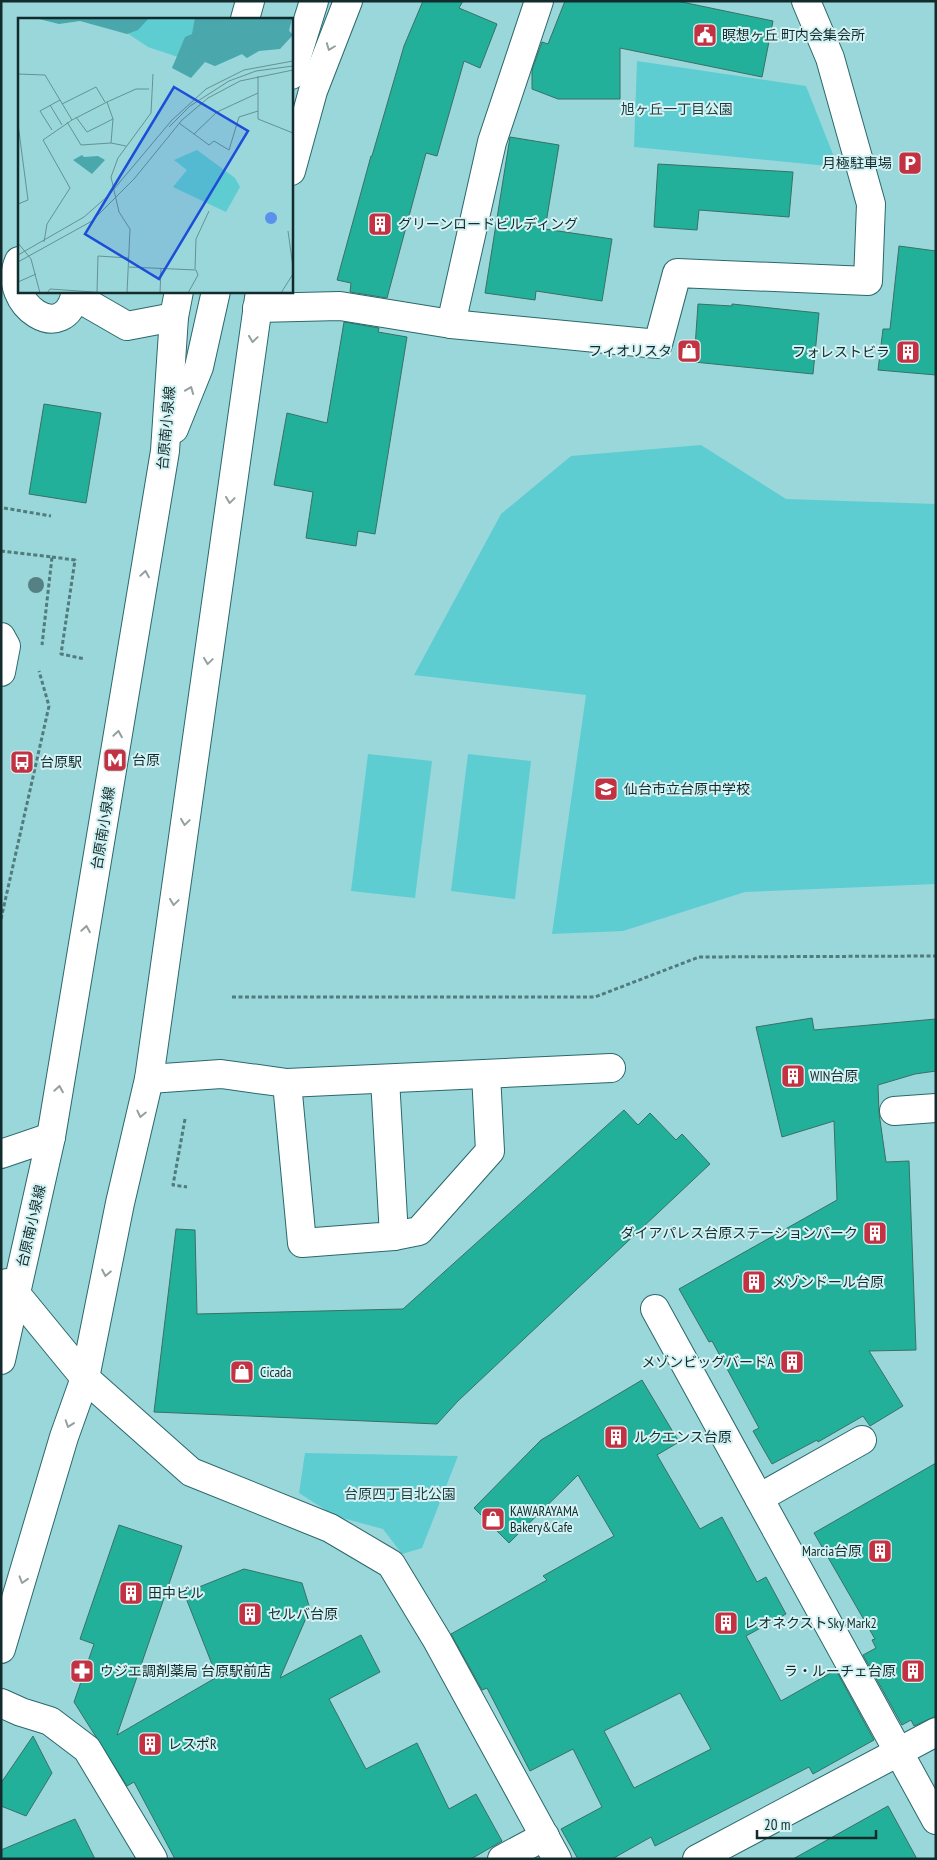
<svg xmlns="http://www.w3.org/2000/svg" width="937" height="1860" viewBox="0 0 937 1860" font-family="'PT Sans Narrow','Noto Sans JP',sans-serif">
<style>
.green{fill:#5dcdd2}
.building{fill:#23b09b;stroke:#387166;fill-rule:evenodd}
.lines{fill:none;stroke-linecap:round;stroke-linejoin:round}
.minor-casing{stroke:#2b686b;stroke-width:30}
.path{stroke:#517b7d;stroke-width:3;stroke-dasharray:4 2.5;stroke-linecap:butt}
.minor{stroke:#fff;stroke-width:28}
.tree{fill:#568184}
.oneway{stroke:#94a0a0}
.labels{text-anchor:middle;dominant-baseline:central;stroke-width:4;stroke-linejoin:round;paint-order:stroke}
.poi-label{font-size:14px;fill:#122b2c;stroke:#d4f2f3;text-anchor:start}
.park-label{font-size:14px;fill:#1e3b3d;stroke:#d4f2f3}
.street-label{font-size:14px;fill:#122b2c;stroke:#d4f2f3}
.inset-road{fill:none;stroke:#649294;stroke-width:1}
.view{fill:#1d4ed8;fill-opacity:0.15;stroke:#1d4ed8;stroke-width:2.5}
.inset-edge{fill:none;stroke:#122b2c;stroke-width:2.5}
</style>
<rect width="100%" height="100%" fill="#9ad7da"/>
<g class="green">
<path d="M637,61L806,86L838,167L634,147Z"/>
<path d="M701,445L786,499L936,504V884L745,892L623,931L552,934L586,695L414,675L501,514L571,456Z"/>
<path d="M368,754L432,761L415,898L351,891Z"/>
<path d="M468,754L531,761L515,899L451,891Z"/>
<path d="M305,1453L458,1456L422,1548L402,1554L383,1529L335,1516L299,1493Z"/>
</g>
<g class="building">
<path d="M423,1H463L459,8L497,24L480,68L464,61L437,156L426,153L387,298L350,292L351,283L337,280L371,156H372L404,46Z"/>
<path d="M565,1H677L773,21L762,77L620,48V99H558L532,89V70L542,42L548,44Z"/>
<path d="M510,137L559,145L545,229L612,239L602,301L536,291L535,300L485,293Z"/>
<path d="M658,164L793,172L789,217L699,210L697,230L654,227Z"/>
<path d="M899,246L936,251V375L878,370L883,329H890Z"/>
<path d="M698,304L732,306V304L819,313L813,374L694,362Z"/>
<path d="M344,322L379,328L378,332L407,337L375,534L358,531L356,546L306,538L313,492L274,485L287,413L327,423Z"/>
<path d="M44,404L101,413L86,503L29,494Z"/>
<path d="M812,1018L814,1030L936,1019V1071L915,1074L878,1085L879,1113L886,1162L909,1161L916,1350L869,1351L903,1406L870,1426L863,1416L818,1442L817,1440L772,1464L753,1431L759,1428L712,1341L709,1342L679,1289L837,1200L834,1121L782,1137L756,1027Z"/>
<path d="M624,1110L638,1125L650,1113L676,1140L682,1134L710,1164L458,1401L437,1424L154,1412L176,1229L195,1230L197,1314L403,1309Z"/>
<path d="M642,1380L679,1442L657,1455L700,1529L722,1517L757,1582L766,1577L786,1614L746,1636L781,1701L836,1670L874,1740L813,1774L809,1767L655,1846L651,1837L612,1859H578L561,1829L602,1807L573,1749L530,1771L487,1688L482,1690L451,1634L547,1580L543,1576L614,1536L578,1475L509,1543L474,1508L541,1440ZM680,1693L711,1749L634,1788L604,1731Z"/>
<path d="M936,1463V1716L914,1726L911,1720L902,1725L863,1655L876,1648L872,1640L875,1639L814,1533Z"/>
<path d="M119,1525L182,1546L117,1735L217,1677L184,1593L244,1569L302,1583L310,1609L280,1678L361,1635L380,1672L329,1699L366,1769L417,1743L449,1809L476,1794L502,1841L471,1859H175L134,1782L127,1786L74,1702L94,1644L80,1639Z"/>
<path d="M33,1736L52,1773L26,1816L1,1806V1783Z"/>
<path d="M888,1806L917,1859H793Z"/>
<path d="M75,1819L95,1859H1V1850Z"/>
</g>
<g class="lines">
<g class="minor-casing">
<g id="minor">
<path d="M245,19L250,1"/>
<path d="M291,75L314,1"/>
<path d="M291,171L313,91L348,1"/>
<path d="M19,261C0,304 66,349 76,291"/>
<path d="M75,296L127,326L174,317"/>
<path d="M257,308L340,306L451,324L658,344L677,273L868,281L871,204L830,58L806,1"/>
<path d="M451,324L492,142L539,1"/>
<path d="M174,429L199,367L216,291"/>
<path d="M1,637L6,646L1,672"/>
<path d="M149,1079L221,1074L287,1083L611,1068"/>
<path d="M287,1083L302,1243L394,1236L385,1079"/>
<path d="M894,1111L936,1108"/>
<path d="M1,1154L51,1137"/>
<path d="M394,1236L419,1231L490,1151L486,1074"/>
<path d="M7,1283L85,1378L191,1472L330,1528L391,1564L437,1640L557,1859"/>
<path d="M655,1309L936,1820"/>
<path d="M1,1360L51,1137L165,451L174,317L179,291"/>
<path d="M759,1498L862,1440"/>
<path d="M1,1649L64,1437L85,1378L120,1203L149,1079L260,291"/>
<path d="M1,1703L21,1712L50,1721L87,1749L153,1859"/>
<path d="M502,1859L545,1836"/>
<path d="M697,1859L936,1732"/>
</g>
</g>
<g class="path">
<path d="M4,508L51,516"/>
<path d="M1,551L52,557L42,645"/>
<path d="M52,557L75,560L61,654L85,659"/>
<path d="M1,919L49,706L39,671"/>
<path d="M232,997H595L699,957L936,956"/>
<path d="M185,1119L173,1185L187,1187"/>
</g>
<use href="#minor" class="minor"/>
</g>
<circle class="tree" cx="36" cy="585" r="8"/>
<defs><path id="oneway-chevron" d="M-2-3.5L2.5 0L-2 3.5" fill="none" stroke-width="1.6" stroke-linecap="round" stroke-linejoin="round" transform="scale(1.25)"/></defs>
<g class="oneway">
<use href="#oneway-chevron" transform="translate(330 47) rotate(111)"/>
<use href="#oneway-chevron" transform="translate(253 339) rotate(98)"/>
<use href="#oneway-chevron" transform="translate(190 390) rotate(-68)"/>
<use href="#oneway-chevron" transform="translate(230 500) rotate(98)"/>
<use href="#oneway-chevron" transform="translate(145 574) rotate(-81)"/>
<use href="#oneway-chevron" transform="translate(208 661) rotate(98)"/>
<use href="#oneway-chevron" transform="translate(118 734) rotate(-81)"/>
<use href="#oneway-chevron" transform="translate(185 822) rotate(98)"/>
<use href="#oneway-chevron" transform="translate(174 902) rotate(98)"/>
<use href="#oneway-chevron" transform="translate(86 929) rotate(-81)"/>
<use href="#oneway-chevron" transform="translate(59 1089) rotate(-81)"/>
<use href="#oneway-chevron" transform="translate(141 1114) rotate(103)"/>
<use href="#oneway-chevron" transform="translate(106 1273) rotate(101)"/>
<use href="#oneway-chevron" transform="translate(69 1424) rotate(109)"/>
<use href="#oneway-chevron" transform="translate(23 1580) rotate(107)"/>
</g>
<defs>
<g id="civic-square" transform="scale(1.25)"><rect x="-9" y="-9" width="18" height="18" rx="4" fill="#c33243" stroke="#d4f2f3"/><path d="M-.6-6.5H3V-4.5H.6V-3L4-1V1h2V6H-6V1h2V-1L-.6-3ZM-1.2 2.5V6h2.4V2.5Z" fill="#fff"/></g>
<g id="parking-square" transform="scale(1.25)"><rect x="-9" y="-9" width="18" height="18" rx="4" fill="#c33243" stroke="#d4f2f3"/><path d="M-3.5-5.5H1a3.5 3.5 0 0 1 0 7H-1V5.5H-3.5ZM-1-3.4V-.6H.8a1.4 1.4 0 0 0 0-2.8Z" fill="#fff"/></g>
<g id="building-square" transform="scale(1.25)"><rect x="-9" y="-9" width="18" height="18" rx="4" fill="#c33243" stroke="#d4f2f3"/><path d="M-4-6H4V6H1V3H-1V6H-4ZM-2.5-4.3h1.7v1.8h-1.7ZM.8-4.3h1.7v1.8H.8ZM-2.5-1h1.7V.8h-1.7ZM.8-1h1.7V.8H.8Z" fill="#fff"/></g>
<g id="shop-square" transform="scale(1.25)"><rect x="-9" y="-9" width="18" height="18" rx="4" fill="#c33243" stroke="#d4f2f3"/><path d="M-5-2.5h2.3a2.7 3.5 0 0 1 5.4 0H5L5.5 6h-11ZM-1.5-2.5h3a1.5 2.3 0 0 0-3 0Z" fill="#fff"/></g>
<g id="metro-square" transform="scale(1.25)"><rect x="-9" y="-9" width="18" height="18" rx="4" fill="#c33243" stroke="#d4f2f3"/><path d="M-5.5 5V-5H-3L0 0L3-5H5.5V5H3V-.5L0 4L-3-.5V5Z" fill="#fff"/></g>
<g id="bus-square" transform="scale(1.25)"><rect x="-9" y="-9" width="18" height="18" rx="4" fill="#c33243" stroke="#d4f2f3"/><path d="M-5-6H5V4H4V6H2V4H-2V6H-4V4H-5ZM-3.5-4V0h7V-4ZM-3.5 1.2v1.5H-2V1.2ZM2 1.2v1.5H3.5V1.2Z" fill="#fff"/></g>
<g id="school-square" transform="scale(1.25)"><rect x="-9" y="-9" width="18" height="18" rx="4" fill="#c33243" stroke="#d4f2f3"/><path d="M0-5L7-2L0 1L-7-2ZM-4 1L0 2.5L4 1V4Q0 6-4 4Z" fill="#fff"/></g>
<g id="pharmacy-square" transform="scale(1.25)"><rect x="-9" y="-9" width="18" height="18" rx="4" fill="#c33243" stroke="#d4f2f3"/><path d="M-2-6h4v4h4v4h-4v4h-4v-4h-4v-4h4Z" fill="#fff"/></g>
</defs>
<g fill-rule="evenodd">
<use href="#civic-square" x="705" y="35"/>
<use href="#parking-square" x="910" y="163"/>
<use href="#building-square" x="380" y="224"/>
<use href="#shop-square" x="689" y="351"/>
<use href="#building-square" x="908" y="352"/>
<use href="#metro-square" x="115" y="760"/>
<use href="#bus-square" x="22" y="762"/>
<use href="#school-square" x="606" y="789"/>
<use href="#building-square" x="793" y="1076"/>
<use href="#building-square" x="875" y="1233"/>
<use href="#building-square" x="754" y="1282"/>
<use href="#building-square" x="792" y="1362"/>
<use href="#shop-square" x="242" y="1372"/>
<use href="#building-square" x="616" y="1437"/>
<use href="#shop-square" x="493" y="1519"/>
<use href="#building-square" x="880" y="1551"/>
<use href="#building-square" x="131" y="1593"/>
<use href="#building-square" x="250" y="1614"/>
<use href="#building-square" x="726" y="1623"/>
<use href="#pharmacy-square" x="82" y="1671"/>
<use href="#building-square" x="913" y="1671"/>
<use href="#building-square" x="150" y="1744"/>
</g>
<g class="labels">
<g class="poi-label">
<text x="722" y="35">瞑想ヶ丘 町内会集会所</text>
<text x="892" y="163" text-anchor="end">月極駐車場</text>
<text x="398" y="224">グリーンロードビルディング</text>
<text x="672" y="351" text-anchor="end">フィオリスタ</text>
<text x="890" y="352" text-anchor="end">フォレストビラ</text>
<text x="132" y="760">台原</text>
<text x="40" y="762">台原駅</text>
<text x="624" y="789">仙台市立台原中学校</text>
<text x="810" y="1076">WIN台原</text>
<text x="858" y="1233" text-anchor="end">ダイアパレス台原ステーションパーク</text>
<text x="772" y="1282">メゾンドール台原</text>
<text x="774" y="1362" text-anchor="end">メゾンビッグバードA</text>
<text x="260" y="1372">Cicada</text>
<text x="634" y="1437">ルクエンス台原</text>
<text x="510" y="1511">KAWARAYAMA<tspan x="510" dy="16">Bakery&amp;Cafe</tspan></text>
<text x="862" y="1551" text-anchor="end">Marcia台原</text>
<text x="148" y="1593">田中ビル</text>
<text x="268" y="1614">セルバ台原</text>
<text x="744" y="1623">レオネクストSky Mark2</text>
<text x="100" y="1671">ウジエ調剤薬局 台原駅前店</text>
<text x="896" y="1671" text-anchor="end">ラ・ルーチェ台原</text>
<text x="168" y="1744">レスポR</text>
</g>
<g class="park-label">
<text x="677" y="109">旭ヶ丘一丁目公園</text>
<text x="400" y="1494">台原四丁目北公園</text>
</g>
<g class="street-label">
<text transform="translate(166 428) rotate(-85)">台原南小泉線</text>
<text transform="translate(103 828) rotate(-81)">台原南小泉線</text>
<text transform="translate(31 1226) rotate(-77)">台原南小泉線</text>
</g>
</g>
<g transform="translate(18 18)">
<rect width="275" height="275" fill="#9ad7da"/>
<path d="M20,0H274L271,12L274,16L262,30L240,32L229,40L224,36L197,48L186,43L173,59L154,49L160,39L130,29L109,15L61,2ZM179,132L217,160L222,169L208,194L155,169L169,152L156,142Z" fill="#5dcdd2"/>
<path d="M17,0H131L120,12L109,16L62,3L41,6ZM177,0H274L271,13L275,17L262,31L241,33L229,40L224,36L197,48L187,44L173,60L154,50L167,19L174,16ZM64,137L66,139L80,138L87,142L74,156L55,142Z" fill="#4aa7ac"/>
<path d="M247 200a6 6 0 1 1 12 0a6 6 0 1 1-12 0Z" fill="#5991eb"/>
<path class="inset-road" d="M0,56L27,57L54,102L89,84L95,101L93,125L108,128M240,58V101L275,115M89,84L118,71H131M44,86L78,69L87,84M32,87L44,107M58,99L69,114L95,101M49,104L63,127L93,125M161,105L191,127L196,123L211,132L221,99L240,93M0,106L10,182L0,186M151,109L172,88L211,63L238,53L275,48M34,112L22,93L42,82M176,116L199,94L240,75M270,213L275,249M26,224L29,206L52,170L25,122L54,102M0,225L13,241L22,275M0,237L66,199L91,177L154,102L188,71L226,52L275,43M0,244L74,203L116,161L164,102L190,80L222,63L275,52M111,249L178,252L180,257L170,275M177,251L178,221L191,193M0,264L18,256M79,274L80,238L111,240M29,275L32,271L90,275M109,275L112,211L101,194L93,159L100,140L133,95L135,56M142,275L143,250M263,275L275,256"/>
<path class="view" d="M156,69L230,113L141,261L67,216Z"/>
<rect width="275" height="275" class="inset-edge"/>
</g>
<rect width="937" height="1860" fill="none" stroke="#122b2c" stroke-width="5"/>
<path d="M757 1830v8h119v-8" fill="none" stroke="#122b2c" stroke-width="2.5"/>
<text x="764" y="1830" font-size="15" fill="#122b2c" stroke="#d4f2f3" stroke-width="4" paint-order="stroke">20 m</text>
</svg>
